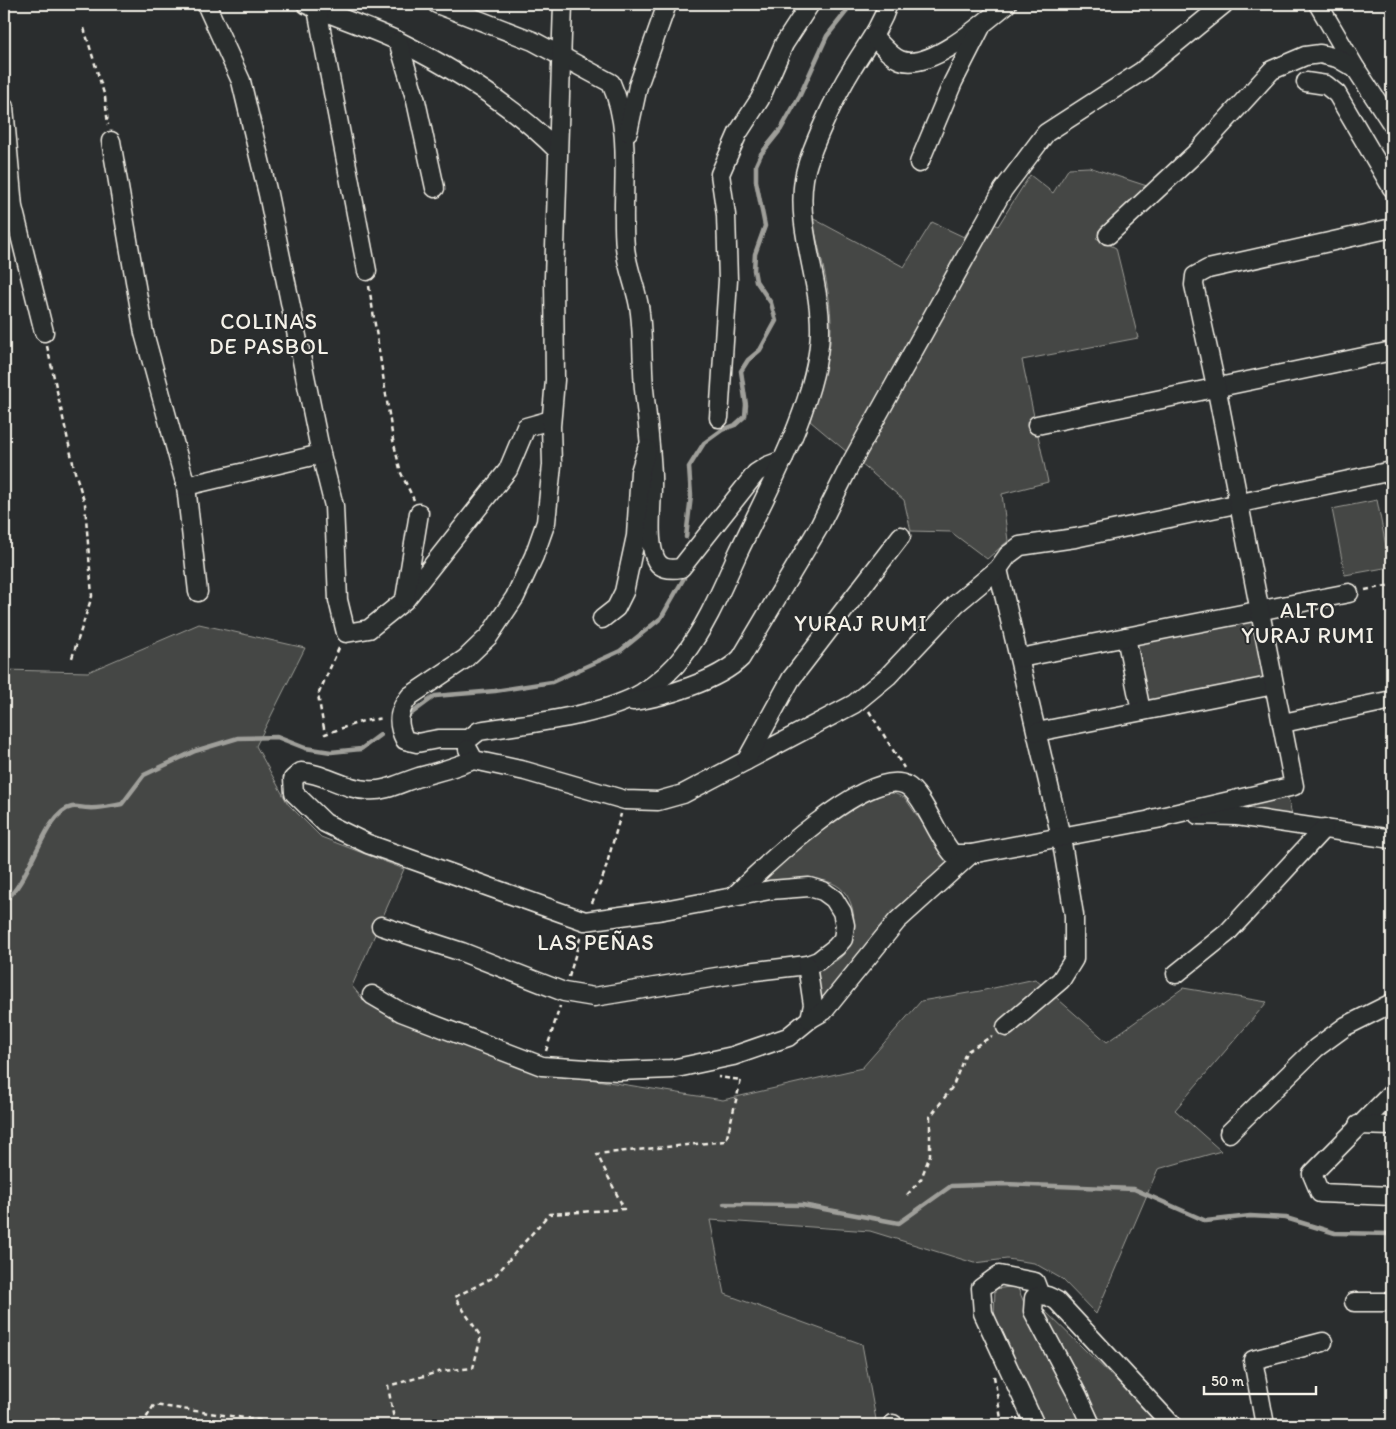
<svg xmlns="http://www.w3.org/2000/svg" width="1396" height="1429" viewBox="0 0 1396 1429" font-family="Itim,sans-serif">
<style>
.green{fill:#444645;stroke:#9c9c96}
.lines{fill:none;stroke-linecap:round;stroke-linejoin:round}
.stream{stroke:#9f9f9a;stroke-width:4.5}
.minor-casing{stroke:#f4f1e8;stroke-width:21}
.path{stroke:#f4f1e8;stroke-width:2.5;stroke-dasharray:5 4;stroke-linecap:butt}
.minor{stroke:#2a2d2e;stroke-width:18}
.labels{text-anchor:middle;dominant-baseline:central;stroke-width:4;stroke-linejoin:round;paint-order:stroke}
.neighbourhood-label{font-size:22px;letter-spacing:1px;fill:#f4f1e8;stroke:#2a2d2e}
</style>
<rect width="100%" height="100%" fill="#2a2d2e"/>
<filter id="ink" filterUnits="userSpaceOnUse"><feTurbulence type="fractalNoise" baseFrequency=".02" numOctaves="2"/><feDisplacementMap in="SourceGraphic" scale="10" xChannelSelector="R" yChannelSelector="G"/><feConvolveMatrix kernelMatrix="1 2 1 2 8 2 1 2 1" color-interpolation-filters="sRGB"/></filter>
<g filter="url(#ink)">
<g class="green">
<path d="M1089,167L1150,187L1096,238L1116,248L1138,338L1022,360L1048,482L1002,494L1008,541L987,559L951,532L911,531L904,500L810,421C817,395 826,369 830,343C835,302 820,257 812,218L904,267L932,222L964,237L979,215L998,226L1030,175L1053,193L1069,168Z"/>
<path d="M1377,500L1390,567L1345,575L1332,509Z"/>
<path d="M1254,618L1266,678L1144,703L1132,642Z"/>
<path d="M199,624L305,648L256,746L288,804L321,837L404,869L352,986L366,1003L454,1043L551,1073L723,1100L862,1068L921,1001L980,991L1035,979L1107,1042L1183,988L1267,1002L1175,1110L1221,1151L1158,1169L1096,1314L1062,1279L1034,1263L1007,1259L974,1263L870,1231L710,1220L725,1294L862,1344L877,1425H4V670L88,672Z"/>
<path d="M891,792L905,798L945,856L947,863L821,1004L818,969C825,966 836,962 841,957C859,939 859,898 836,885C815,873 776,882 753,886L791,848L873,795Z"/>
<path d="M1287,794L1292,815L1222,808Z"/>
<path d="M1017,1286L1042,1345L1082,1425H1041L994,1317L995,1289Z"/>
<path d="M1041,1307L1162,1425H1103Z"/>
</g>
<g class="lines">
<g class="stream">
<path d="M686,537L691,496L689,467L704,443L722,430L735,425L745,416L746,405L741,371L748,360L760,350L776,321L771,303L756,281L754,270L755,254L765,226L756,181V165L761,154L781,129L800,95L827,36L846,12L848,4"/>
<path d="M408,716L435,696L495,691L552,682L620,651L661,618L684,578"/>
<path d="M4,901C30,884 44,812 72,807C77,806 83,808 88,808C99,809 111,806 122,804L144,775L195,751L238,738L277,737L305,748L331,752L361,749L380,735"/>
<path d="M724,1204L802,1205L899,1223L951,1186L1005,1184L1134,1189L1206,1221L1250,1216L1286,1218L1335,1233L1392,1234"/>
</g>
<g class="minor-casing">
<g id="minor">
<path d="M206,4L241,81L268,194L321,454L334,506L338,600L346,633L369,629L405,600L508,470L526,427L551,420"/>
<path d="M306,4C336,17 368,27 398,41C456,70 513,105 558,151"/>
<path d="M437,4L533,41L611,83C634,134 620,193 625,247C627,270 638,291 640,313C643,338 642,364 644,389C647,418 651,447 652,476C653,497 647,535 654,555C658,569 669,570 681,568L756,473L767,466L783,460"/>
<path d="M563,4L554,278L555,380L551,426L552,465L546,522L534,556L515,597L489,636L465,659L410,696C398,710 396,723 405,740L417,743L438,739H469L479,731C527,723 601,717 642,693C657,683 673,670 683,656C707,625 722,588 738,553C768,490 818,401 820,332C821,281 796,230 804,179C808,152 837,93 852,69C865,47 880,29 888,4"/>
<path d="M1318,4L1356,69L1392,124"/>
<path d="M317,9L367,271"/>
<path d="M874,37C882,45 890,56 900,60C929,72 985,22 1007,4"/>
<path d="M398,41L416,101L435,188"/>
<path d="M1306,82L1326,85L1337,94L1392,188"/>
<path d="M4,107L13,207L44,332"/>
<path d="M628,132L638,86L667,4"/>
<path d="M111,141L144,333L186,486L198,592"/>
<path d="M919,163L953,82L981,27"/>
<path d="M1108,235L1198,151L1272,70L1305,56L1320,54L1337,58L1356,69"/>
<path d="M719,418L728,280L726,215L720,174L738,133L760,99L784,44L810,4"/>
<path d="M1037,425L1392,351"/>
<path d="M186,486L321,454"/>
<path d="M998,569L1061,837L1074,915V959L1061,980L1006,1027"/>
<path d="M405,599L419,513"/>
<path d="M602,619L616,608L624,592L636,536L640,472L647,449"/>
<path d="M1126,637L1141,711"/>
<path d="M1020,658L1349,593"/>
<path d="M633,701C664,697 718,681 741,658L819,527L851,463L1003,190L1046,133L1142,71L1224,4"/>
<path d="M1283,723L1392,700"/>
<path d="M1037,732L1274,685"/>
<path d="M468,749L474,760L525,771L625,800L658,801L683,794L854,704L888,676L956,604L998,569L1008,555L1020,546L1075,538L1392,471"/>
<path d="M746,761L791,679L901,536"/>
<path d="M1198,815L1237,816L1392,839"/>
<path d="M1152,819L1294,786L1216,386L1194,285L1195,276L1208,269L1392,228"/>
<path d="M733,897C759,871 869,765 906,785C924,795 937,837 953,854H971L1162,818"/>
<path d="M381,926L462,952L564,992L594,997L747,972L807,965L818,961L836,947L843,939L845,925L842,912L834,899L823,891L809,887L770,890L664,910L585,921L368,844L325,823L294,793L293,779L301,772C324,773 343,789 367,790C386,792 402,782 419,777C439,772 455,767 474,760"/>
<path d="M1176,974L1227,933L1324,828"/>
<path d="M372,995L401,1012L542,1066L618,1071L672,1069L733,1056L788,1037L810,1019L813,1005L807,965"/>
<path d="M810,1019L824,1011L897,921L971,854"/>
<path d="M1392,1093L1312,1174L1320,1193L1392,1196"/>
<path d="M1358,1125L1392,1126"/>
<path d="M1229,1133L1316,1048L1346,1026L1392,1003"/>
<path d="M1354,1302H1392"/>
<path d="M893,1424V1425"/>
<path d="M1035,1425L983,1313L981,1288L999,1275L1035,1282L1040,1295"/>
<path d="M1091,1425L1078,1396L1033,1311L1034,1298C1043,1293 1049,1296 1057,1301L1172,1425"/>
<path d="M1265,1425L1253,1360L1323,1342"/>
</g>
</g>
<g class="path">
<path d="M84,28L105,97L108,125"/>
<path d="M369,286L393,440L401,473L414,500"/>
<path d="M47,346L75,472L85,504L92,596L71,661"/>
<path d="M1365,590L1392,585"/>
<path d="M339,648L318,695L325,734L363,721L384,718"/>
<path d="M869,711L904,768"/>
<path d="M592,903L604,874L621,814"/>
<path d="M569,977L581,935"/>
<path d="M546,1051L560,1006"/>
<path d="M907,1195L921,1179L930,1155V1117L953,1086L966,1052L992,1036"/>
<path d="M994,1376L1002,1425"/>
<path d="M32,1425L54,1420L96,1425"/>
<path d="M142,1425L154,1405L293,1425"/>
<path d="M395,1425L388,1386L442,1371L473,1368L481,1337L455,1297L494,1277L549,1214L624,1209L597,1154L726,1141L741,1080L718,1077"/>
</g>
<use href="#minor" class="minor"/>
</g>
</g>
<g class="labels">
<g class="neighbourhood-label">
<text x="269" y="321">COLINAS<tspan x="269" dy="25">DE PASBOL</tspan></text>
<text x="1308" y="610">ALTO<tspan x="1308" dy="25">YURAJ RUMI</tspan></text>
<text x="861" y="623">YURAJ RUMI</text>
<text x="596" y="942">LAS PEÑAS</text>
</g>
</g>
<rect width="1396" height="1429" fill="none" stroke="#2a2d2e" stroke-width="20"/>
<rect x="10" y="10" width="1376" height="1409" fill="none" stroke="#f4f1e8" stroke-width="2" filter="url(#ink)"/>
<path d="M1204 1386v8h112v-8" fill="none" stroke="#f4f1e8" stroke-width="2.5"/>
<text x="1211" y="1386" font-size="15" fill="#f4f1e8" stroke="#2a2d2e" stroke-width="4" paint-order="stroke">50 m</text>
</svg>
